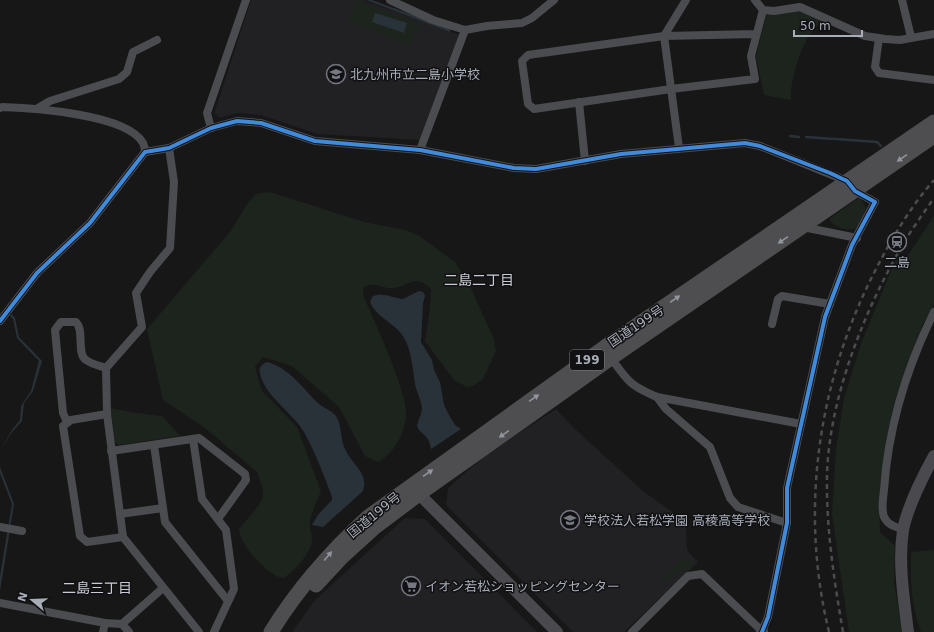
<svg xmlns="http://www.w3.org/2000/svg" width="934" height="632" viewBox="0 0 934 632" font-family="'DejaVu Sans','Noto Sans JP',sans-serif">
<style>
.built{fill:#212123}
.green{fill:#1d241e}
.water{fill:#2a3239}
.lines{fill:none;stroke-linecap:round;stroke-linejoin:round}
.stream{stroke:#2a3239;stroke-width:2.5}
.street{stroke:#4b4c50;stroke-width:8}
.secondary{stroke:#4a4a4e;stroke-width:12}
.highway{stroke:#4e4e51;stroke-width:15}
.rail{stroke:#4b4c4f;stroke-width:2.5;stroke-dasharray:5 4;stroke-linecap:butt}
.cycleway-casing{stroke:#111113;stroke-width:6}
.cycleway{stroke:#408adc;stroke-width:4}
.oneway{fill:#92959e}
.labels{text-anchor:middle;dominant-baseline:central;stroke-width:3;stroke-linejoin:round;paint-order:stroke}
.shield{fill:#111113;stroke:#7b7e86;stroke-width:1}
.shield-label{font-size:12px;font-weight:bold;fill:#a8adb8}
.poi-label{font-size:13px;fill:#a8adb8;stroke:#111113;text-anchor:start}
.street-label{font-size:13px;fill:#a8adb8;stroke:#111113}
.neighbourhood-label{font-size:14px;fill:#c9ccd4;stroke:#111113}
</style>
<rect width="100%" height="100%" fill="#171717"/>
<g class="built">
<path d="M251,0H363L460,35L420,140L317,134L261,115L237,113L220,118L214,114Z"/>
<path d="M556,409L575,429L643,491L677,515L686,527L687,550L698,562L624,632H573L446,505L448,488L474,465L487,454Z"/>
<path d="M405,518L425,519L537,632H292L315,600Z"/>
</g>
<g class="green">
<path d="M356,0L419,24L411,45L348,21Z"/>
<path d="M800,10L823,21C803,33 790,78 791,100L764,95L756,57L766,15Z"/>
<path d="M270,192L364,222L405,230L418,235L455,262L468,282L494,339L496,351L483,379L473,386L467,387L454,380L425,341L430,308L431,289C415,272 408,287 393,288C380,289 379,281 364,287L363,295C374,321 408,392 406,416C404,435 394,453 378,462L365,456L339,407L292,366L263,357L255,367L262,391L297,427L321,491C317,501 312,511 310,521C309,528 312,533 312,539C313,551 293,573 283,578C270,578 238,543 239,529L259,505L263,497V489L257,472L205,428L163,400L147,329L230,232L248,203L256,194Z"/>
<path d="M860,197L866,209L859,228C850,232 834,228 829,219Z"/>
<path d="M934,216V304L922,326L897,397L889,425L879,498L880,532L895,546L894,583L903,632H849L832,514L836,450L844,398L862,341L896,259L903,263Z"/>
<path d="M110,408L136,413L162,416L180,436L119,445L115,442Z"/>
<path d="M934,550V632H921C911,606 910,579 911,552Z"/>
<path d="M686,559L692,565L691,567H686L661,583L660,581L682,560Z"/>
</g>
<g class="water">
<path d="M366,0H372L451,29L450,32Z"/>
<path d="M375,13L407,23L404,33L372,22Z"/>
<path d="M419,291L423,292L425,296L423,303L421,342L432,360L434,370L440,382L444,405L449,415L455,425L461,429L431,449C429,433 421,436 417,426C418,420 422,414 422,408C421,400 418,395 416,388C412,369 413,348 400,332C391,322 375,315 370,302L373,296C384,292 393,298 403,299Z"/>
<path d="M12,314L15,318L19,337L42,361L33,391L24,403L22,421L12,432L0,451L12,430L20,420L21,406L31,391L39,361L17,338L13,319L10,316Z"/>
<path d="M267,362C290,368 303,389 319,404C324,408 332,411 336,416C342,424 340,441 346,451C353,465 369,474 363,491L323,527L312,525L318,515L332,500V497C324,475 315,452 304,432C293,413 263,394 260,373C258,368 262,364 267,362Z"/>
<path d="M0,467L14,504L0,591V576L12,504L0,473Z"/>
</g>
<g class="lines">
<g class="stream">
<path d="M790,136L799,137"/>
<path d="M806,137L834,139"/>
<path d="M836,139L877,142L881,146"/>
</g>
<g class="street">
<path d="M390,0L433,20L465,30L487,26L522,23L532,18L554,0"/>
<path d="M755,0L763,10L774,11L800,7L865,36L885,39L900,40L934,34"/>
<path d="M902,0L911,37"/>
<path d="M756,34L664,36L528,55L522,61L528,104L534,109L671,89L755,79L751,56L763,10"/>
<path d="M879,38L875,67L879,73L934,80"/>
<path d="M579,102L585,161"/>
<path d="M0,108L2,107C32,108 127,114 143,143C144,145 145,149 145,152"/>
<path d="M38,108L50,101L119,79L127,72L133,52L157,40"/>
<path d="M211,128L207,113L246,0"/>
<path d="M169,148L174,182L170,248L150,272L136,293L142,327L106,368L107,414L123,537L199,632"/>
<path d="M679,148L664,36L686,0"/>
<path d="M420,150L465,30"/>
<path d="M803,227L857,238"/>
<path d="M0,321L37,273L90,223L145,152L169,148L211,128L237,121L261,123L315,141L420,150L514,168L536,169L621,154L745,143L760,146L847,181L855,191L875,202L852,245L825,317L787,488V523L768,617L762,631L702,574L688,576L632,632"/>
<path d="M772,324L778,299L782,296L830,304"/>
<path d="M611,358C628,381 629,385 657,397L801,424"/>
<path d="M657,397L666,409L710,447L730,498L738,507L787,523"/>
<path d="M107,414L71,420L63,426L80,536L87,542L123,537"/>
<path d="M67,422L63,413L55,330L61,322H76C85,331 76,354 86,360C91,364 100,366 106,368"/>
<path d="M193,439L202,499L226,530L234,589L214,632"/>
<path d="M154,445L165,522L228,601"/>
<path d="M111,451L199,438L245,474L246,480L218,519"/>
<path d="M120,514L163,508"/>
<path d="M0,527L22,531"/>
<path d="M903,529C895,527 888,525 884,517C881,509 883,498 884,490C888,429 907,367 934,312"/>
<path d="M0,603L105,623L122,624L129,632"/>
<path d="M122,624L163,588"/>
<path d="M103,632L105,623"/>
</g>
<g class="secondary">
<path d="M415,487L419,494L557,632"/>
<path d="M762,632V631"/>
<path d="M908,632C904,599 898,564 903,530C907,509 923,476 934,456"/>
</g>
<g class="highway">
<path d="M316,585L342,557L375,527L419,494L611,358L934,136"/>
<path d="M271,632C298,588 331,551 368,517L605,347L934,122"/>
</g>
<g class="rail">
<path d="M829,632C799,509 818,381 876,269C892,238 911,206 934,180"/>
<path d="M843,632C834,580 826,528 827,475C829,399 864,311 902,246C911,230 923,214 934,198"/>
</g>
<g class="cycleway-casing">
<path id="cycleway" d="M0,321L37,273L90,223L145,152L169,148L211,128L237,121L261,123L315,141L420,150L514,168L536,169L621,154L745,143L760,146L830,173L847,181L855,191L875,202L852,245L825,317L787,488V523L768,617L762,632"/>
</g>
<use href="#cycleway" class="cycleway"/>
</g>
<defs><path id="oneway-solid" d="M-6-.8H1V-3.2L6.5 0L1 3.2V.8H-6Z"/></defs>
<g class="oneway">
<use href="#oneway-solid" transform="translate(902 158) rotate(145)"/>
<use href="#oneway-solid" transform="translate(783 240) rotate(146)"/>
<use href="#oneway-solid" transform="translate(675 299) rotate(-34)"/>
<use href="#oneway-solid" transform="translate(534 398) rotate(-35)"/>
<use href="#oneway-solid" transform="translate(504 434) rotate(145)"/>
<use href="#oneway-solid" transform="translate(428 473) rotate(-35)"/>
<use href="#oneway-solid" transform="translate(328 556) rotate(-50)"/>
</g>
<defs>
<g id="school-ring" transform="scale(1)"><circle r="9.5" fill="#111113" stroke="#757880" stroke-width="1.5"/><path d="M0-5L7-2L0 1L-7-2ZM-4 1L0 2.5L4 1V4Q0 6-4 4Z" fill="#757880"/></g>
<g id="station-ring" transform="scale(1)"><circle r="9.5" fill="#111113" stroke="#757880" stroke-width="1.5"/><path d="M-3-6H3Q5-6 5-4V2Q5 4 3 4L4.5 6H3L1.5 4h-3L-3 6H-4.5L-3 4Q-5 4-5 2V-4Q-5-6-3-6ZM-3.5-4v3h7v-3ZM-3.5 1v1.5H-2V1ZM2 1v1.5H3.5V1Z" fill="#757880"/></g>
<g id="supermarket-ring" transform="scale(1)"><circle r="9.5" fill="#111113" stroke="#757880" stroke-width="1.5"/><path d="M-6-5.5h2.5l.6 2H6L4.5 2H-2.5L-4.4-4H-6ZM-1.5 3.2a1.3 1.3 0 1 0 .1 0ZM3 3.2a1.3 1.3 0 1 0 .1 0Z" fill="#757880"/></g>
</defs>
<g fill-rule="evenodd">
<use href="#school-ring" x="336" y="74"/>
<use href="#station-ring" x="897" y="242"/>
<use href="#school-ring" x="570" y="520"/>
<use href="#supermarket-ring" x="411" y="586"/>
</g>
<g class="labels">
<rect class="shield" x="570" y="350" width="34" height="20" rx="3"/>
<g class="shield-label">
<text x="587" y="360">199</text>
</g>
<g class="poi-label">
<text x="350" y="74">北九州市立二島小学校</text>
<text x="897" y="262" text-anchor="middle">二島</text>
<text x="584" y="520">学校法人若松学園 高稜高等学校</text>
<text x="425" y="586">イオン若松ショッピングセンター</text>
</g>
<g class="street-label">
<text transform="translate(636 326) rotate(-34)">国道199号</text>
<text transform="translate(374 515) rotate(-39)">国道199号</text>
</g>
<g class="neighbourhood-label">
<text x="479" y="280">二島二丁目</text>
<text x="97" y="588">二島三丁目</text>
</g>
</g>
<g transform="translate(32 600) rotate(289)" stroke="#111113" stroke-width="3" paint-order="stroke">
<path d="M0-3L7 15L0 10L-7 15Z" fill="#a8adb8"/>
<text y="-6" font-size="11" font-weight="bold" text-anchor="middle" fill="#a8adb8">N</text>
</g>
<path d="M794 30v6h68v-6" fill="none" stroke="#a8adb8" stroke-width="2"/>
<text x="800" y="30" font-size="12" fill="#a8adb8" stroke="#111113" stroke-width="3" paint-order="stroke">50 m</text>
</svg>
